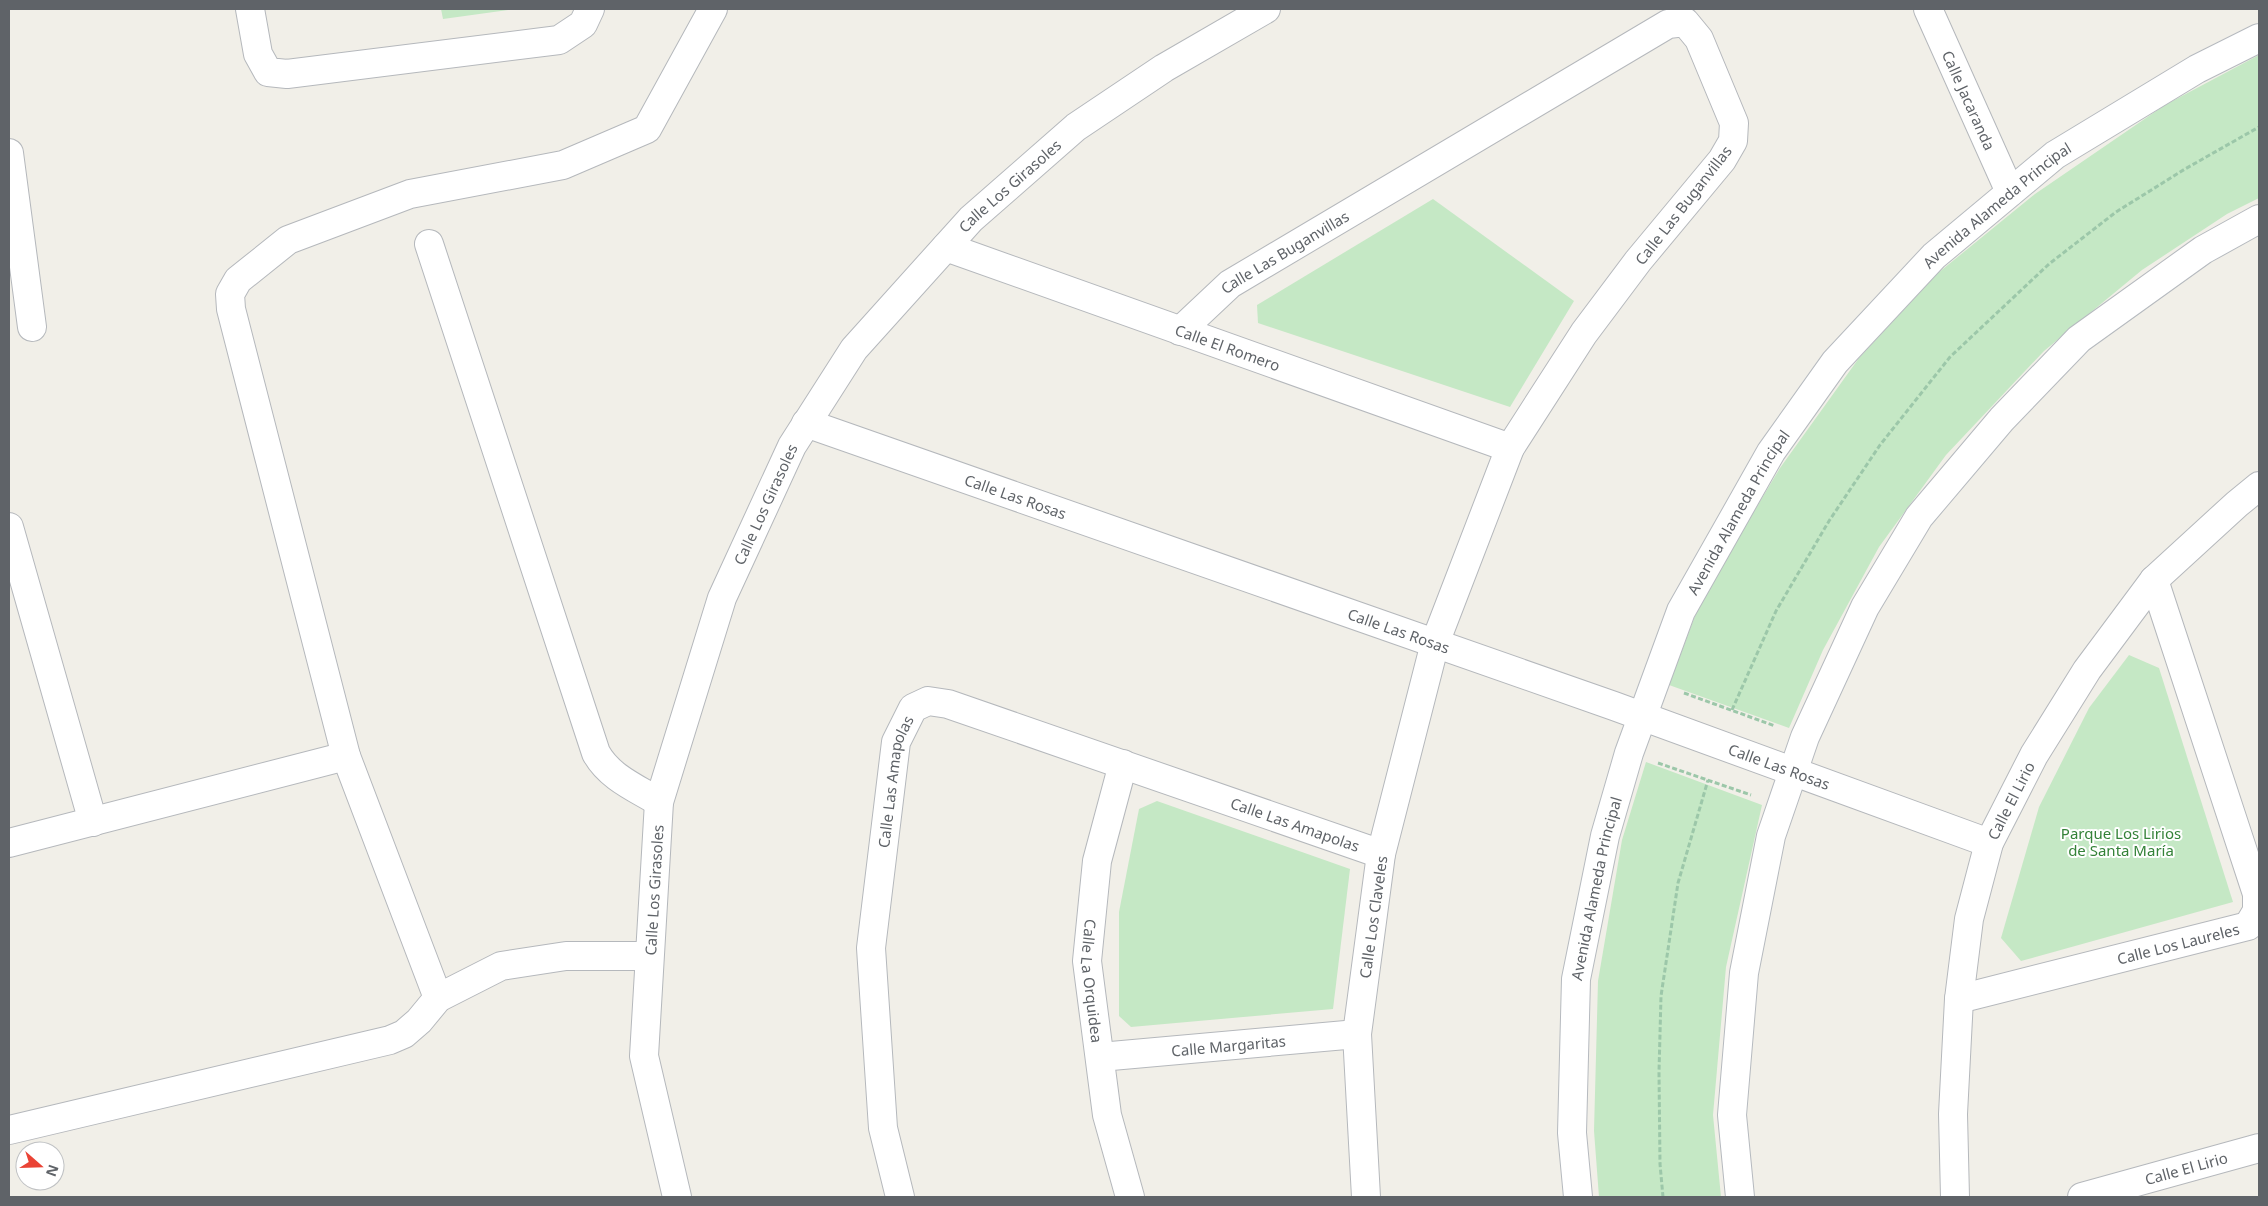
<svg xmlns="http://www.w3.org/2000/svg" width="2268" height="1206" viewBox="0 0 2268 1206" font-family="'Noto Sans',sans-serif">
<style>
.green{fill:#c5e8c5}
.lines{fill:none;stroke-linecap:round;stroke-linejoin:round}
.street-casing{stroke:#b5b8bc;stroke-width:30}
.secondary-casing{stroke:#b6babf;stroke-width:30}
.path{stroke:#9cc7a9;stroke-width:3;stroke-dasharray:5 2.5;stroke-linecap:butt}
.street{stroke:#fff;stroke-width:28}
.secondary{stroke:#fff;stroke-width:28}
.labels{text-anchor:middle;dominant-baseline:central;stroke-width:4;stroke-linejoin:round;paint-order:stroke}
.street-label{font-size:15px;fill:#5f6368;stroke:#fff}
.park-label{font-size:15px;fill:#348238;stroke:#fff}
</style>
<rect width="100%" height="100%" fill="#f1efe8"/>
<g class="green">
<path d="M441,9H515L443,19Z"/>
<path d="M2259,55V198L2227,214L2142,270L2044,351L1946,455L1879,547L1823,650L1789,728L1669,685L1701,600L1780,468L1859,358L1938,273L2035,194L2165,105Z"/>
<path d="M1433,199L1574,301L1510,407L1258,323L1257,305Z"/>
<path d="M2129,655L2159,668L2233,902L2021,961L2001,938L2039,807L2089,708Z"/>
<path d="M1646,762L1762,805L1726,967L1713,1115L1721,1197H1599L1594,1131L1598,981L1622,840Z"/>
<path d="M1157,801L1350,869L1333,1009L1131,1027L1119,1016V912L1139,809Z"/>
</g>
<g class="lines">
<g class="street-casing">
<g id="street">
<path d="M250,9L258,54L268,72L287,74L559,40L583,24L590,9"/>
<path id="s1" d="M1928,9L2010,192"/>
<path d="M9,153L32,327"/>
<path d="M429,244L596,753C609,777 636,788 659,802"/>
<path id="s2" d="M946,247L1510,448"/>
<path id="s3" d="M1180,331L1230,284L1668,24L1685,22L1699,39L1734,123L1733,141L1722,160L1638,261L1584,333L1510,448L1435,643L1381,854L1357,1034L1366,1197"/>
<path id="s4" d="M806,423L1614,706L1989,843"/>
<path d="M9,527L93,822"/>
<path id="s5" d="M1123,764L1097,861L1087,961L1107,1115L1130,1197"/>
<path d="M9,843L346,756"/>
<path d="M438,998L346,756L231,309L230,294L238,280L288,240L410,194L563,165L647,129L713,9"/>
<path id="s6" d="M1959,999L2248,926L2257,911V894L2154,580"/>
<path id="s7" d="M1100,1057L1357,1034"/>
<path d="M9,1130L390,1040L404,1034L419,1021L438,998L501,966L566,956H648"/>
<path id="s8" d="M677,1197L644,1056L659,802L722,598L792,446L854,349L971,219L1076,127L1164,68L1266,9"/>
<path id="s9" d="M900,1197L883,1128L871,948L896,742L913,708L928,701L948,704L1381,854"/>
<path id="s10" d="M1955,1197L1953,1114L1959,999L1969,919L1989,843L2034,755L2087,670L2154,580L2237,504L2259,486"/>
<path id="s11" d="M2082,1197L2259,1148"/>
</g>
</g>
<g class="secondary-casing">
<g id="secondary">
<path id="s12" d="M1578,1197L1572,1133L1576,979L1605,836L1629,753L1681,611L1771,452L1835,362L1934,256L2055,155L2197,69L2259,38"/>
<path d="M1740,1197L1732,1115L1744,973L1771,836L1805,737L1865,607L1919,517L2002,419L2079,339L2203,250L2259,219"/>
</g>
</g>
<g class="path">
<path d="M1684,693L1775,726"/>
<path d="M1732,710L1776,611L1829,521L1880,445L1950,357L2049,264L2116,212L2185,169L2259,127"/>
<path d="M1658,763L1751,795"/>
<path d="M1663,1197L1660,1164L1659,1072L1661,996L1678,883L1708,780"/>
</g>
<use href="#street" class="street"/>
<use href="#secondary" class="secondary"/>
</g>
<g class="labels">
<g class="street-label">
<text stroke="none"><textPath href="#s1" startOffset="100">Calle Jacaranda</textPath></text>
<text stroke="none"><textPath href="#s8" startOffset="1121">Calle Los Girasoles</textPath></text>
<text transform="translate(1683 205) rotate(-52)">Calle Las Buganvillas</text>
<text stroke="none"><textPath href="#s12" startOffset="1121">Avenida Alameda Principal</textPath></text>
<text stroke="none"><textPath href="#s3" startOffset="132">Calle Las Buganvillas</textPath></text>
<text stroke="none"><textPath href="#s2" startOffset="299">Calle El Romero</textPath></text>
<text stroke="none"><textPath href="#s4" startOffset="222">Calle Las Rosas</textPath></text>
<text stroke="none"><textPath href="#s8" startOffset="716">Calle Los Girasoles</textPath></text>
<text stroke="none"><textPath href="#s12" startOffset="716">Avenida Alameda Principal</textPath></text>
<text stroke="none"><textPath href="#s4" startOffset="628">Calle Las Rosas</textPath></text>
<text stroke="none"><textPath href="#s4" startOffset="1032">Calle Las Rosas</textPath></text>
<text stroke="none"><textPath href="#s9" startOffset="420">Calle Las Amapolas</textPath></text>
<text stroke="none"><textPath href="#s10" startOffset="405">Calle El Lirio</textPath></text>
<text stroke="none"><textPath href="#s9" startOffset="901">Calle Las Amapolas</textPath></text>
<text stroke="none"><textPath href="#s12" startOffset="311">Avenida Alameda Principal</textPath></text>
<text stroke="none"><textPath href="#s8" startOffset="311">Calle Los Girasoles</textPath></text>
<text transform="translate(1373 917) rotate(-82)">Calle Los Claveles</text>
<text stroke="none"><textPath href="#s6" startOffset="226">Calle Los Laureles</textPath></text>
<text stroke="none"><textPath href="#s5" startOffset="221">Calle La Orquidea</textPath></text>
<text stroke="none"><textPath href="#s7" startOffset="129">Calle Margaritas</textPath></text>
<text stroke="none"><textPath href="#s11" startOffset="108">Calle El Lirio</textPath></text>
</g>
<g class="park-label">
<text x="2121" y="833">Parque Los Lirios<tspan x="2121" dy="17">de Santa María</tspan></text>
</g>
</g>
<rect width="2268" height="1206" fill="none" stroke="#5f6368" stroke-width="20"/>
<g transform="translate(40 1166) rotate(110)"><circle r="24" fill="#ffffff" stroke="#bfc1c3"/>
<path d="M0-4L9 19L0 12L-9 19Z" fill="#ea4335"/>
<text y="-8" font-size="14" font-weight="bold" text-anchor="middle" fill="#5f6368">N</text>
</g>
</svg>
